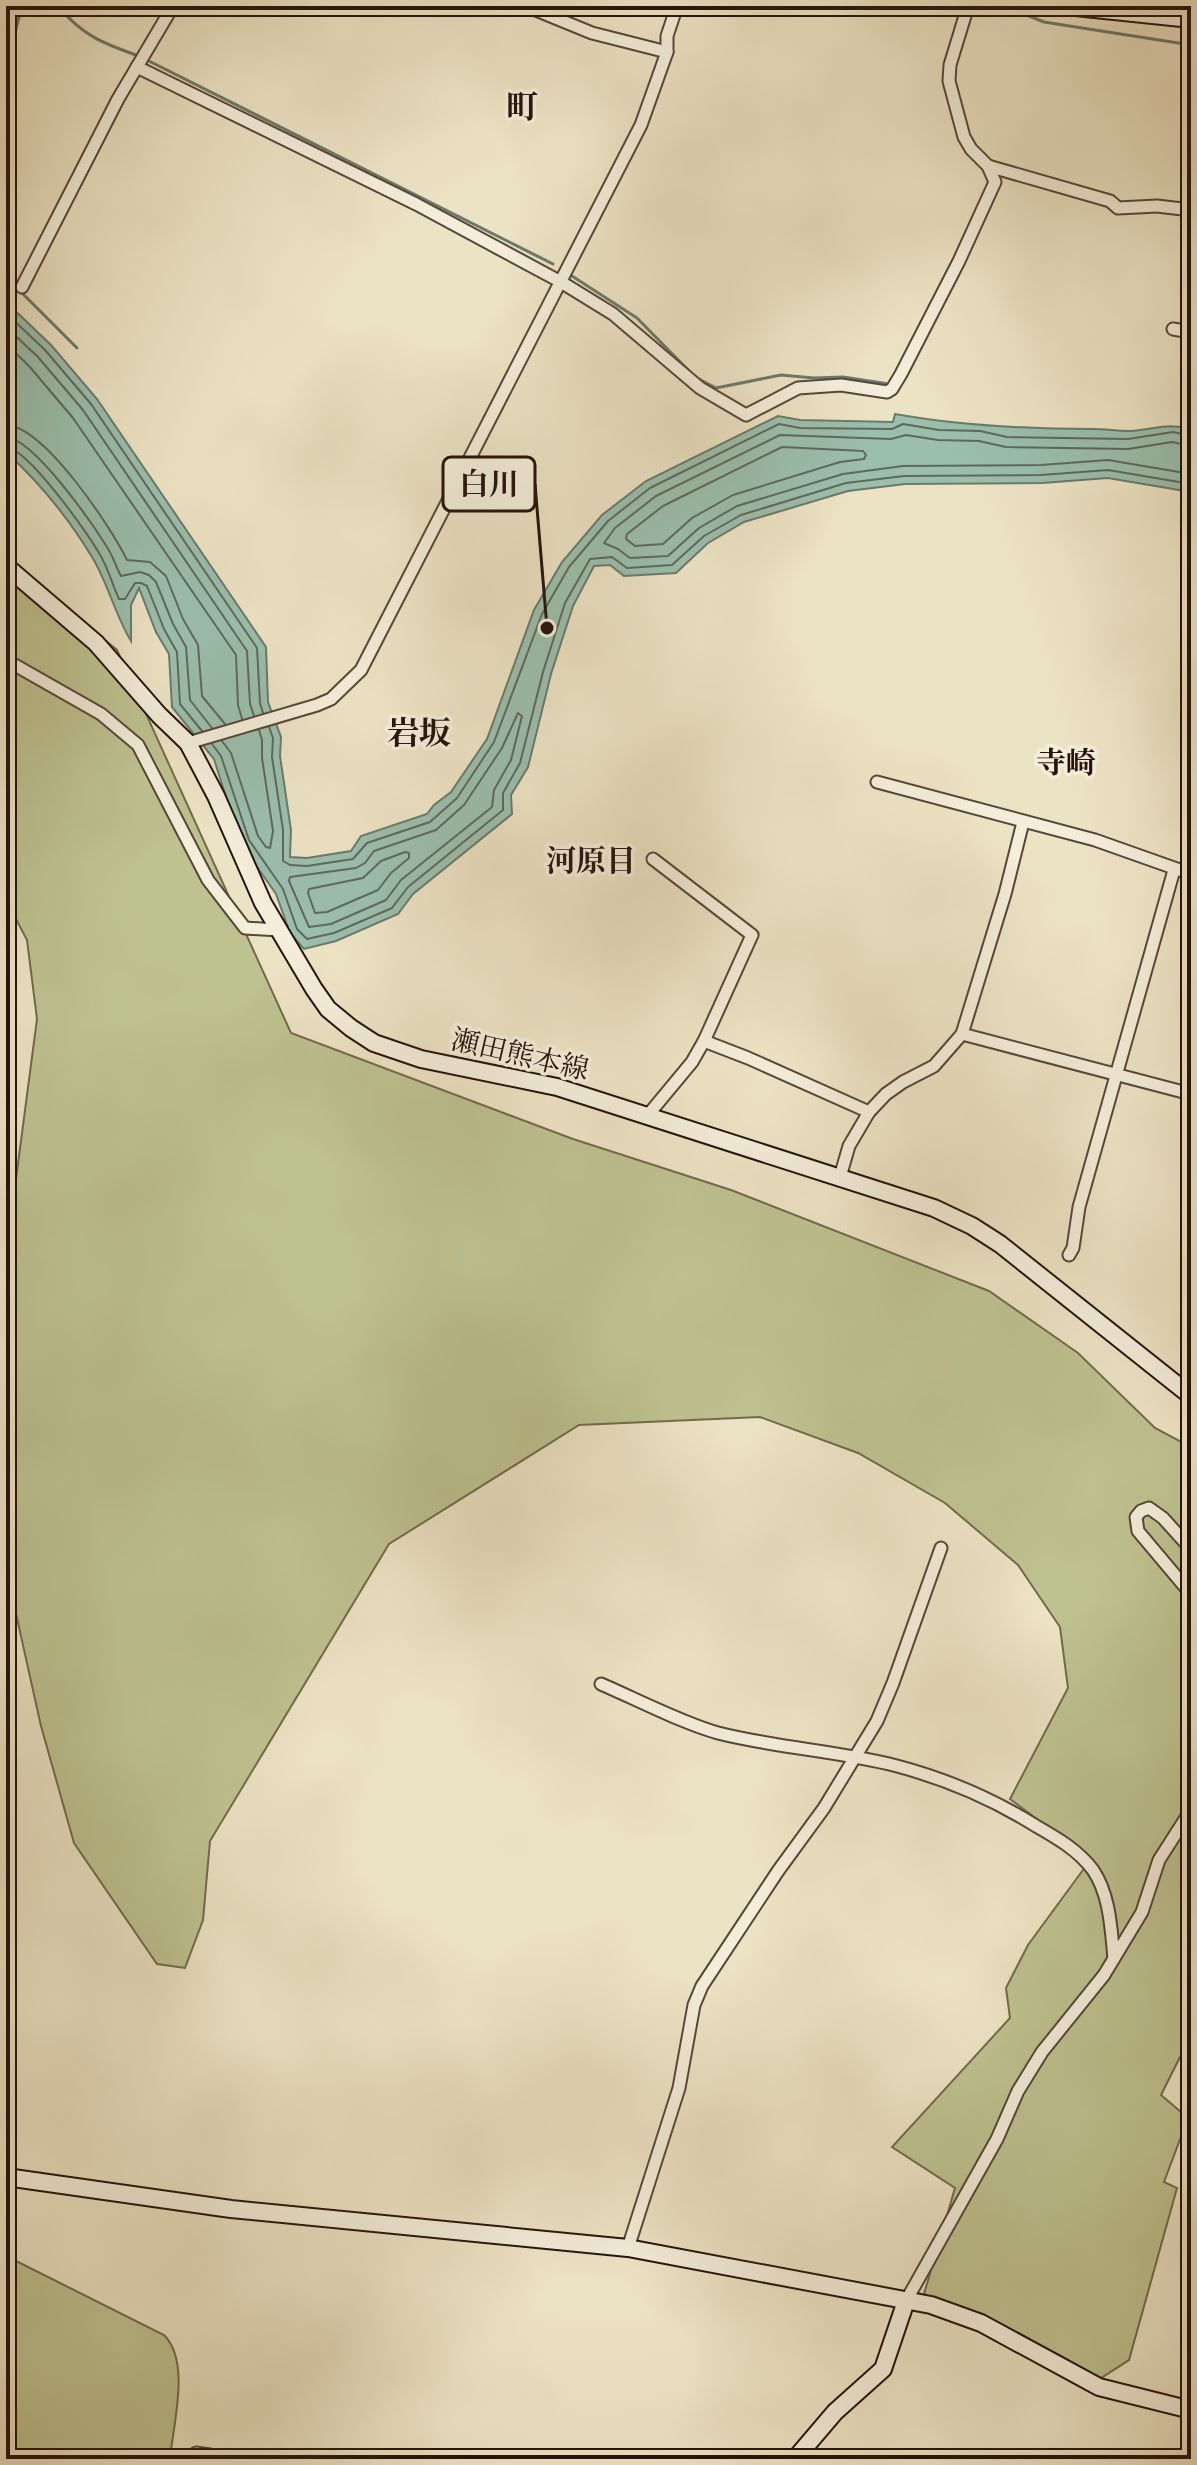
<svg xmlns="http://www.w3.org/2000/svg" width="1197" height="2465" viewBox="0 0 1197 2465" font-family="Alegreya,'Noto Serif JP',serif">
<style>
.green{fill:#bec290;stroke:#726a4e;stroke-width:2}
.water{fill:#9abfad;stroke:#6b7a6d;stroke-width:2}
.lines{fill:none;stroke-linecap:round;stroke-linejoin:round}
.shore{stroke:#60695c;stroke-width:2}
.stream{stroke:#6b7a6d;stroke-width:3}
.street-casing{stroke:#57473a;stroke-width:15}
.secondary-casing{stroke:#25130c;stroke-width:20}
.street{stroke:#f3edd9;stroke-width:11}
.secondary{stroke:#f3edd9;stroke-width:16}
.labels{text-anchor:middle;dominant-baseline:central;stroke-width:7;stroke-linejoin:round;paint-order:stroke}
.street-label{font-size:28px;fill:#25130c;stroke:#f3edd9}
.neighbourhood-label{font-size:30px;font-weight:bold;fill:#25130c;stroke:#f3edd9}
.quarter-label{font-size:32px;font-weight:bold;fill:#25130c;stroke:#f3edd9}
.leader{fill:none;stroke:#25130c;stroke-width:3}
.callout-dot{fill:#25130c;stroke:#f3edd9;stroke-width:3}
.callout{fill:#f3edd9;stroke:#25130c;stroke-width:3}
.callout-label{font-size:30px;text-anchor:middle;font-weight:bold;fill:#25130c}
</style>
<rect width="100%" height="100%" fill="#ece3c4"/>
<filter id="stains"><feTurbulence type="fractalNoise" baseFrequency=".0025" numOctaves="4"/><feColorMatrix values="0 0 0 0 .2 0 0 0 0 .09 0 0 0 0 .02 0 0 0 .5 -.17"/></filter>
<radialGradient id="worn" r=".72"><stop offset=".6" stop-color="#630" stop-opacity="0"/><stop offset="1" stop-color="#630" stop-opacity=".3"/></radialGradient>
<g class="green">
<path d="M6,560L117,650L291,1033L573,1139L731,1190L989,1291L1078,1353L1155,1428L1191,1447V2035L1161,2095L1188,2118L1164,2182L1177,2188L1129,2360L1101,2378L924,2294L955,2188L892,2147L1010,2018L1006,1988L1028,1945L1091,1859L1010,1799L1068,1688L1060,1627L1018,1565L945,1503L858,1453L760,1417L579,1425L389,1544L210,1841L203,1920L185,1968L157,1964L74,1843L41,1726L6,1569V1255L37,1019L27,940L6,900Z"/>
<path d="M6,2256L164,2335C191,2362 173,2424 170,2459H6Z"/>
</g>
<path class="water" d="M6,302L51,345L97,399L266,647L268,702L281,737L280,756L291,830L290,857L307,858L351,851L361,836L427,814L434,805L451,792L487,739L534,610L562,562L602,515L646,481L778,416L800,420L893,422L895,414C962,426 1026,429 1093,429C1105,429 1118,431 1130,431C1155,430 1165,422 1191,429V492L1108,478L1042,483L905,484L848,491L744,522L708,543L676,573L624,576L610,565L594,566L573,606L551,674L528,767L511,795L512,814L413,894L398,914L336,941L304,949L290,933L276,894L241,844L214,759L172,707L169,654L156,632L139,588L131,605V641C115,615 108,583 92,557C69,519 39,482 6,452Z"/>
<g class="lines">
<g class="shore">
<path d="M6,313L45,350L91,404L257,648L260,703L263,713"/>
<path d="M6,327L38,357L83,410L247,651L250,704L254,716"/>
<path d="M6,344L29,366L73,418L236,655L238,705L242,719"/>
<path d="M6,425C44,426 111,527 127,560L150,562L166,576L183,619L198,645L202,696L225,724"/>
<path d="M6,437C34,439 92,523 107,547C113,556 116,567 121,576L140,572L149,575L156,582L173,624L186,647L190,700L212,728"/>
<path d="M1191,446L1172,442L1128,449L1006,447L979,441L938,440L906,435L891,439L780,435L656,496L615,528L604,543L618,549L630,558L668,556L699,528L737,506L843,474L903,466L1041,465L1108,460L1191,474"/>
<path d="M6,447C28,449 87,532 99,553C108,567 112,584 119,599H125L135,583H141L147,586L164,629L177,652L180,704L202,731"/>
<path d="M782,447L863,451L866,455L864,459L840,462L733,495L692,518L663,544L635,546L626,539L627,534L663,506Z"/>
<path d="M518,713L522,716L511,760L494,790L492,807L401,880L386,900L331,924L309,927L289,881L290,877L356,868L365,863L374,851L436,830L464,805L502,748Z"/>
<path d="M269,727L273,738L272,757L283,830V861L290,865L307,866L353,859L367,843L430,822L457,798L494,742L542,614L569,567L608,521L650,488L779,424L800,428L892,429L903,424L939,430L980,431L1007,437L1128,439L1173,432L1191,436"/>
<path d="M222,741L231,753L258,836L266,847L270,848L273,831L262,758V740L259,730"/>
<path d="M212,744L221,756L249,840L283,889L297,929L307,939L334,933L392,908L408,887L503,810V793L520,763L543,672L565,603L590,559L612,557L627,568L672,565L704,536L741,515L846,483L904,476L1041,475L1108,470L1191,484"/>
<path d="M405,852L409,853V858L391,873L378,890L327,912L315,913L308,893L309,889L363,878L381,861Z"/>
</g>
<g class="stream">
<path d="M58,6C82,35 102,43 136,55"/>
<path d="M1004,6L1044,22L1191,45"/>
<path d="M147,60L553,264"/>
<path d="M6,66L22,6"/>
<path d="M572,276L637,318L695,377L716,388L781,375L814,378L843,377L889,384"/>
<path d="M6,277L77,348"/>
</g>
<g class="street-casing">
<g id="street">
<path d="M526,6L592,33L667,52"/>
<path d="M137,67L416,204L561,282L613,314L700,388L746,415L798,388L841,385L887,392L892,389L901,374L959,261L995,182L988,166L971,149L964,137L949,81L950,65L968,6"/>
<path d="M988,166L1110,201L1118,208L1157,206L1191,210"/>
<path d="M22,287L118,99L173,6"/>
<path d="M1173,329L1191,332"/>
<path d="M6,660L101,714L138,745L208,880L245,928L279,930"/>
<path d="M188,743L317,705L331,699L361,670L641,125L667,52V36L677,6"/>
<path d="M877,782L1095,840L1191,874"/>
<path d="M962,1034L1191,1094"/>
<path d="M704,1041L748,1058L869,1112"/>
<path d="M648,1115L692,1062L704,1041L752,935L653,859"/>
<path d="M840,1177L849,1146L869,1112L886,1094L903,1082L934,1066L962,1034L1005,894L1023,822"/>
<path d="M1069,1255L1073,1248L1079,1207L1174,870"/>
<path d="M1191,1549L1163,1518L1149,1508L1141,1511L1136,1517L1138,1531L1191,1594"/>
<path d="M601,1684C636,1699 682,1723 718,1733C777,1748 839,1751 897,1766C946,1779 993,1799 1036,1826C1057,1838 1078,1850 1093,1870C1110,1895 1111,1929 1114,1958"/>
<path d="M628,2248L679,2088L694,2005L702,1986L778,1871L824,1808L877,1721L893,1683L941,1548"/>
<path d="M906,2301L997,2139L1018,2091L1042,2052L1104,1975L1142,1912L1159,1860L1191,1810"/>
<path d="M196,2453L210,2455L220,2459"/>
</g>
</g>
<g class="secondary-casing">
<g id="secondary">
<path d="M1066,6L1191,19"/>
<path d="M6,566L96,643L159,715L188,743L216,796L263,903L314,989L328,1009L351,1028L374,1043L421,1059L557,1087L934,1208L972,1226L1000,1244L1191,1396"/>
<path d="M6,2177L231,2209L628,2248L931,2305L981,2323L1099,2387L1191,2410"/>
<path d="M795,2459L835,2412L883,2369L906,2301"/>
</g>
</g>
<use href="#street" class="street"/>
<use href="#secondary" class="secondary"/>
</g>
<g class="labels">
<g class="street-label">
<text transform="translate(520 1055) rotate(13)">瀬田熊本線</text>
</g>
<g class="neighbourhood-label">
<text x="1066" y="763">寺崎</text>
<text x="591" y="861">河原目</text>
</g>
<g class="quarter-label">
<text x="522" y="107">町</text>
<text x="419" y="733">岩坂</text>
</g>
</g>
<path class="leader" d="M547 628L535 484"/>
<circle class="callout-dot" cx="547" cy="628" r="8"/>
<rect class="callout" x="443" y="457" width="92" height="54" rx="8"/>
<g class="callout-label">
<text x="489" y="494">白川</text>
</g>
<rect width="1197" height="2465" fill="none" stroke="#ece3c4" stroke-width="32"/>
<rect x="8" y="8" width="1181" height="2449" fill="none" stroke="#25130c" stroke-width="4"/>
<rect x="16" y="16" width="1165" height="2433" fill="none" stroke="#25130c" stroke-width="2"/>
<rect width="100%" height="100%" filter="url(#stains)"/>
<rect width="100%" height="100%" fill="url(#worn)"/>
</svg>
